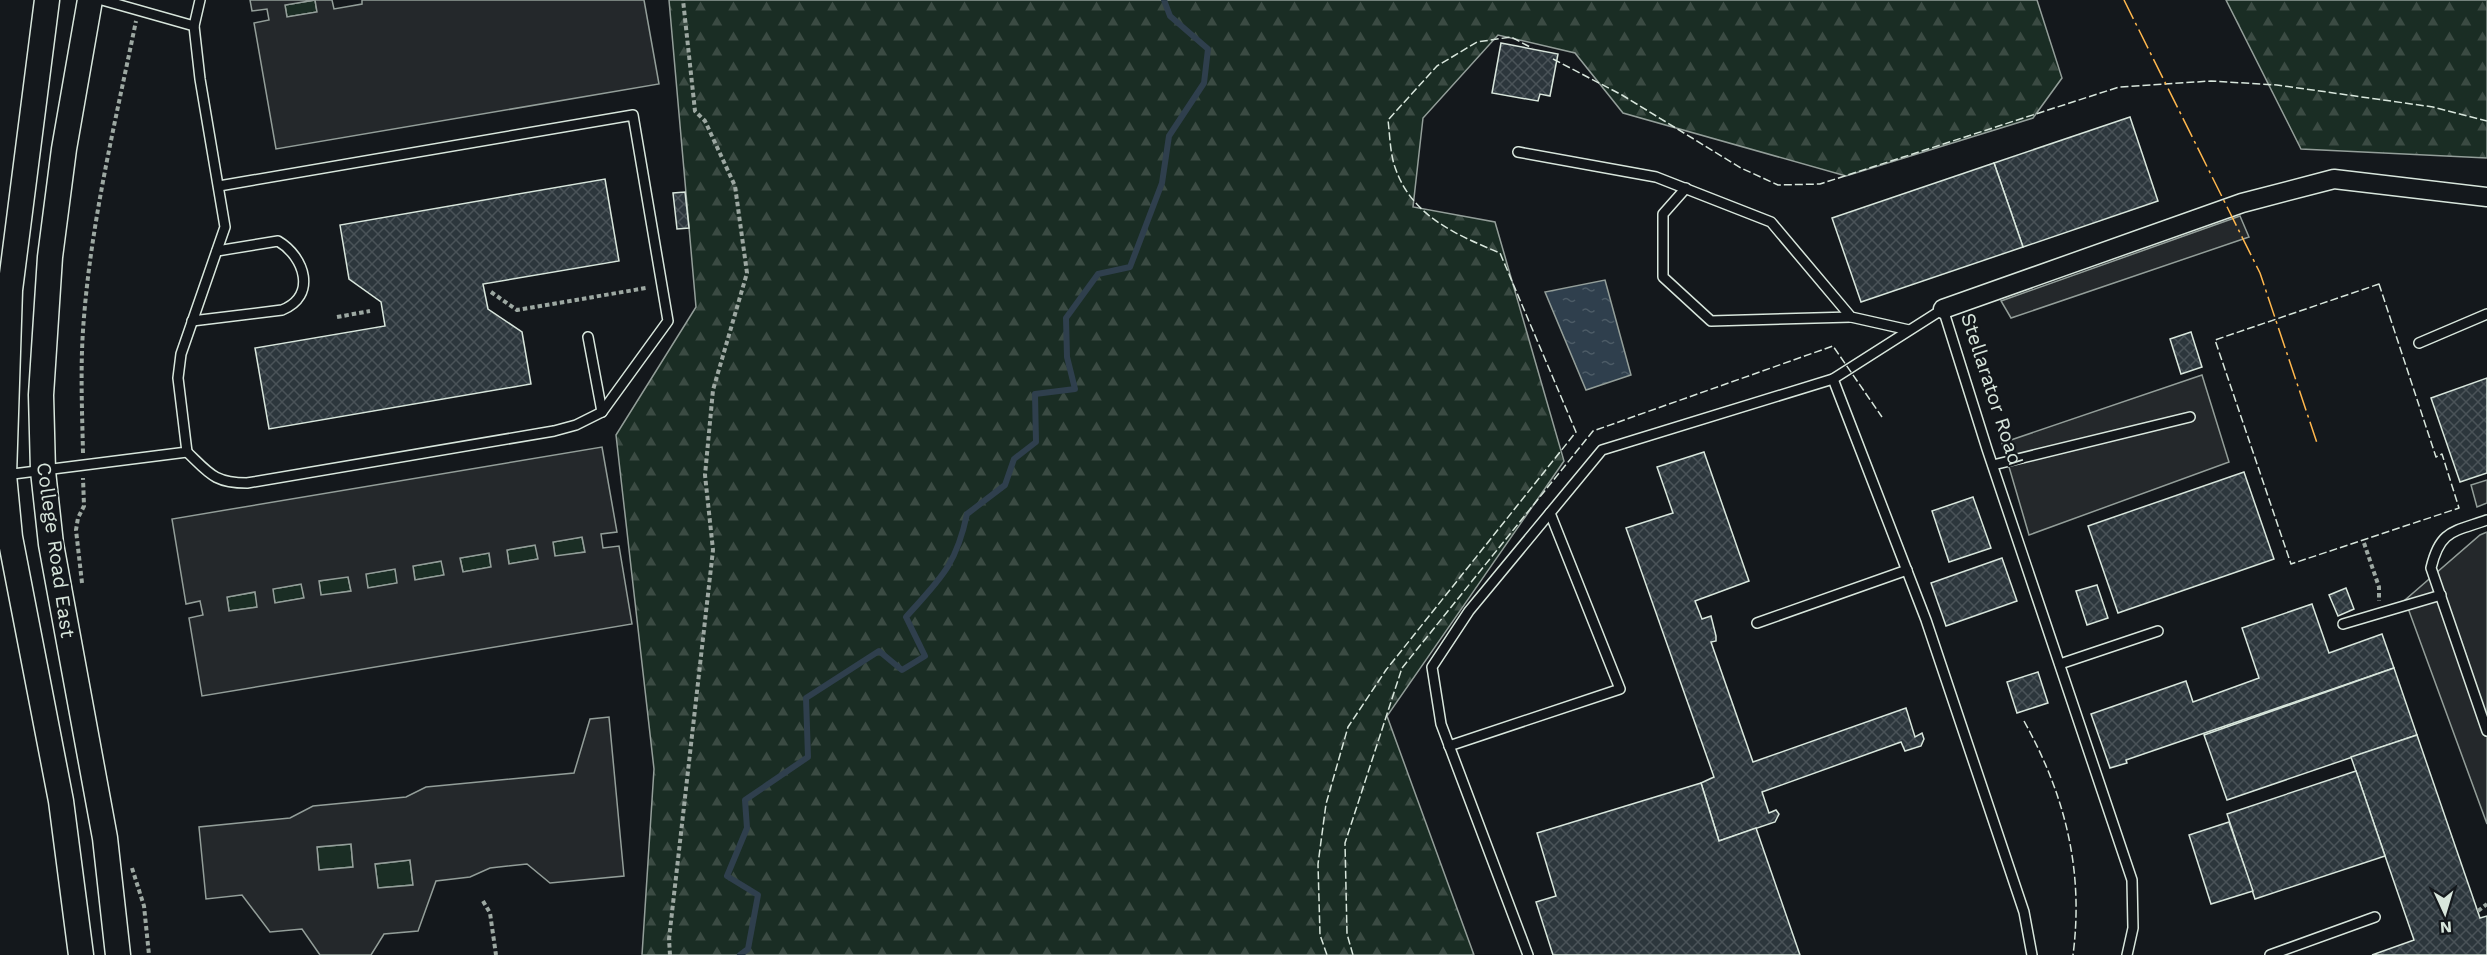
<svg xmlns="http://www.w3.org/2000/svg" width="2487" height="955" viewBox="0 0 2487 955" font-family="'Work Sans',sans-serif">
<style>
.grass{fill:#1a2d24;stroke:#939e99;stroke-width:1.5}
.forest{fill:url(#forest-firs);stroke:#939e99;stroke-width:1.5}
.parking{fill:#24282b;stroke:#939e99;stroke-width:1.5;fill-rule:evenodd}
.water{fill:url(#water-ripples);stroke:#939e99;stroke-width:1.5}
.lines{fill:none;stroke-linecap:round;stroke-linejoin:round}
.stream{stroke:#2f3f4d;stroke-width:6}
.building{fill:url(#building-cross-hatch);stroke:#d8e6dc;stroke-width:1.5}
.lane-casing{stroke:#d8e6dc;stroke-width:12}
.street-casing{stroke:#d8e6dc;stroke-width:21}
.secondary-casing{stroke:#d8e6dc;stroke-width:27}
.path{stroke:#9da8a2;stroke-width:4;stroke-dasharray:4.5 3;stroke-linecap:butt}
.lane{stroke:#14181c;stroke-width:9}
.street{stroke:#14181c;stroke-width:18}
.secondary{stroke:#14181c;stroke-width:24}
.fence{stroke:#d8e6dc;stroke-width:1.5;stroke-dasharray:8 3;stroke-linecap:butt}
.power{stroke:#ffb74d;stroke-width:1.5;stroke-dasharray:21 4.5 3 4.5;stroke-linecap:butt}
.labels{text-anchor:middle;dominant-baseline:central;stroke-width:4.5;stroke-linejoin:round;paint-order:stroke}
.street-label{font-size:20px;fill:#d8e6dc;stroke:#14181c}
</style>
<defs>
<pattern id="forest-firs" width="22" height="20" patternUnits="userSpaceOnUse" patternTransform="scale(1.5)"><rect width="22" height="20" fill="#1a2d24"/><path d="M5 1l3.5 6h-7zM16 11l3.5 6h-7z" fill="#3b4b43"/></pattern>
<pattern id="water-ripples" width="26" height="14" patternUnits="userSpaceOnUse" patternTransform="scale(1.5)"><rect width="26" height="14" fill="#2f3f4d"/><path d="M2 4q2-2 4 0t4 0M15 11q2-2 4 0t4 0" fill="none" stroke="#4c5b66"/></pattern>
<pattern id="building-cross-hatch" width="8" height="8" patternUnits="userSpaceOnUse" patternTransform="scale(1.5)"><rect width="8" height="8" fill="#2c363c"/><path d="M0 0l8 8M0 8l8-8" fill="none" stroke="#4a5358"/></pattern>
</defs>
<rect width="100%" height="100%" fill="#14181c"/>
<g class="grass">
<path d="M315,0L317,12L287,17L285,5Z"/>
<path d="M582,537L585,552L555,557L553,542Z"/>
<path d="M536,545L538,559L509,564L507,550Z"/>
<path d="M489,553L491,567L463,572L460,558Z"/>
<path d="M442,561L444,575L415,580L413,566Z"/>
<path d="M395,569L398,583L368,588L365,574Z"/>
<path d="M348,576L351,591L321,596L319,581Z"/>
<path d="M302,584L304,598L275,603L272,589Z"/>
<path d="M255,592L258,607L229,611L227,597Z"/>
<path d="M351,844L353,867L319,870L317,847Z"/>
<path d="M410,860L413,885L378,888L375,864Z"/>
</g>
<g class="forest">
<path d="M669,0H2037L2062,78L2033,118L1846,176L1623,113L1575,53L1498,35L1423,118L1413,207L1495,222L1564,461L1387,716L1474,955H642L654,769L616,435L696,307Z"/>
<path d="M2226,0H2487V158L2301,149Z"/>
</g>
<g class="parking">
<path d="M250,0H332L334,9L362,4V0H644L659,84L276,149L254,23L269,20L267,9L252,11ZM315,0L317,12L287,17L285,5Z"/>
<path d="M2240,216L2249,237L2011,318L2001,301Z"/>
<path d="M2202,375L2229,462L2029,535L2002,443Z"/>
<path d="M602,447L617,532L601,534L603,548L619,546L632,624L202,696L189,618L203,615L200,601L186,604L172,519ZM582,537L585,552L555,556L553,542ZM535,545L538,559L509,564L507,550ZM489,553L491,567L463,572L460,558ZM441,561L444,575L415,580L413,566ZM395,569L397,583L368,588L366,574ZM348,577L351,591L321,595L319,581ZM301,584L304,598L275,603L273,589ZM255,592L257,607L229,611L227,597Z"/>
<path d="M2487,480V503L2477,507L2471,485Z"/>
<path d="M2487,532V824L2405,600L2480,535Z"/>
<path d="M609,717L624,876L550,883L527,864L490,868L470,877L436,881L418,931L384,934L371,955H320L302,929L270,932L242,895L206,899L199,827L290,818L313,806L406,797L426,787L574,773L590,719ZM351,844L353,867L319,870L317,847ZM410,860L413,885L378,888L375,864Z"/>
</g>
<path class="water" d="M1605,280L1631,375L1586,390L1545,292Z"/>
<g class="lines">
<path class="stream" d="M740,955L748,949L758,895L727,876L747,828L745,800L808,757L806,698L879,651L902,670L925,656L906,617C940,579 956,566 967,514L1005,485L1014,459L1036,442L1035,394L1075,389L1067,357L1066,318L1098,274L1130,267L1162,183L1169,136L1204,83L1208,49L1170,16L1164,0"/>
</g>
<g class="building">
<path d="M1501,43L1558,54L1550,96L1540,94L1538,101L1492,93Z"/>
<path d="M2130,117L2158,201L2023,247L1994,163Z"/>
<path d="M1994,163L2023,247L1861,302L1832,218Z"/>
<path d="M605,179L619,261L483,284L488,309L522,332L531,384L269,429L255,348L385,326L381,302L349,279L340,225Z"/>
<path d="M685,192L689,228L677,229L673,193Z"/>
<path d="M2191,332L2202,367L2181,374L2170,339Z"/>
<path d="M2487,378V473L2460,482L2431,398Z"/>
<path d="M1704,452L1749,581L1695,601L1702,619L1711,616L1716,636V641L1711,642L1753,762L1906,708L1915,737L1922,733L1924,739L1921,746L1905,751L1901,742L1762,792L1769,813L1776,810L1779,814L1775,822L1719,841L1701,783L1714,777L1626,528L1673,513L1657,467Z"/>
<path d="M2244,472L2274,559L2118,613L2088,526Z"/>
<path d="M1973,497L1991,548L1949,562L1932,511Z"/>
<path d="M2002,558L2017,601L1946,626L1931,583Z"/>
<path d="M2097,585L2108,618L2087,625L2076,591Z"/>
<path d="M2346,588L2354,609L2338,616L2329,595Z"/>
<path d="M2312,604L2329,653L2382,634L2394,668L2126,760L2127,763L2110,768L2091,714L2186,681L2193,702L2259,678L2242,628Z"/>
<path d="M2394,668L2417,735L2227,800L2204,735Z"/>
<path d="M2038,672L2048,703L2017,713L2007,682Z"/>
<path d="M2417,735L2480,918L2487,916V955H2372L2414,940L2351,757Z"/>
<path d="M2356,771L2385,856L2255,899L2227,814Z"/>
<path d="M1701,783L1719,841L1756,828L1800,955H1553L1536,902L1556,896L1537,833Z"/>
<path d="M2229,822L2253,891L2211,904L2189,835Z"/>
</g>
<g class="lines">
<g class="lane-casing">
<g id="lane">
<path d="M194,26L200,0"/>
<path d="M1518,152L1656,177L1771,222L1851,317L1909,330"/>
<path d="M1686,188L1663,214V277L1711,321L1851,317"/>
<path d="M192,321L282,310C317,296 305,257 278,241L217,251"/>
<path d="M588,337L602,412"/>
<path d="M2419,343L2487,314"/>
<path d="M1833,379L1926,620L2024,912L2032,955"/>
<path d="M187,452C209,473 214,483 247,483L554,431L576,425L602,412L668,321L633,115L219,186"/>
<path d="M1993,465L2190,417"/>
<path d="M5,475L187,452L178,378L181,354L225,227L200,79L194,26L102,0"/>
<path d="M2487,520C2453,532 2440,530 2431,568L2487,731"/>
<path d="M1757,623L1907,570"/>
<path d="M2343,624L2441,595"/>
<path d="M2060,664L2158,631"/>
<path d="M1449,746L1620,689L1550,513"/>
<path d="M1528,955L1441,724L1432,667L1469,611L1602,450L1833,379L1943,309L1987,449L2132,880L2133,928L2127,955"/>
<path d="M2270,955L2375,917"/>
</g>
</g>
<g class="street-casing">
<path id="street" d="M1943,309L2242,203L2334,179L2487,197"/>
</g>
<g class="secondary-casing">
<g id="secondary">
<path d="M47,0L10,290L4,475L10,537L61,801L81,955"/>
<path d="M90,0L64,149L50,257L41,395L43,471L51,544L105,838L118,955"/>
</g>
</g>
<g class="path">
<path d="M491,292L517,310L646,288"/>
<path d="M337,317L370,311"/>
<path d="M83,453C82,408 80,362 84,317C92,217 116,119 136,21"/>
<path d="M2364,543L2379,587V601"/>
<path d="M82,583L76,530L78,518L84,506L83,478"/>
<path d="M132,868L144,906L149,955"/>
<path d="M483,901L490,913L496,955"/>
<path d="M2478,911L2487,904"/>
<path d="M670,955L669,939L713,550L705,475L713,390L747,273L735,186L705,121L695,111L683,0"/>
</g>
<use href="#lane" class="lane"/>
<use href="#street" class="street"/>
<use href="#secondary" class="secondary"/>
<g class="fence">
<path d="M1553,59L1622,95L1741,168L1778,185L1820,184L2119,87L2211,81L2277,85L2433,107L2487,121"/>
<path d="M2379,284L2436,457L2442,454L2459,508L2291,564L2215,340Z"/>
<path d="M2024,721C2065,795 2084,870 2073,955"/>
<path d="M1327,955L1320,935L1318,864L1326,804L1348,727L1386,670L1576,432L1500,253C1457,235 1413,217 1396,170C1390,155 1390,136 1388,120L1437,66L1477,42L1511,37L1532,48"/>
<path d="M1353,955L1347,934L1345,843L1402,668L1593,431L1833,346L1882,417"/>
</g>
<path class="power" d="M2124,0L2260,273L2317,443"/>
</g>
<g class="labels">
<g class="street-label">
<text transform="translate(1992 389) rotate(72)">Stellarator Road</text>
<text transform="translate(56 550) rotate(82)">College Road East</text>
</g>
</g>
<g transform="translate(2445 913) rotate(176)" stroke="#14181c" stroke-width="4.5" paint-order="stroke">
<path d="M0-4.5L10 22L0 15L-10 22Z" fill="#d8e6dc"/>
<text y="-9" font-size="16" font-weight="bold" text-anchor="middle" fill="#d8e6dc">N</text>
</g>
</svg>
